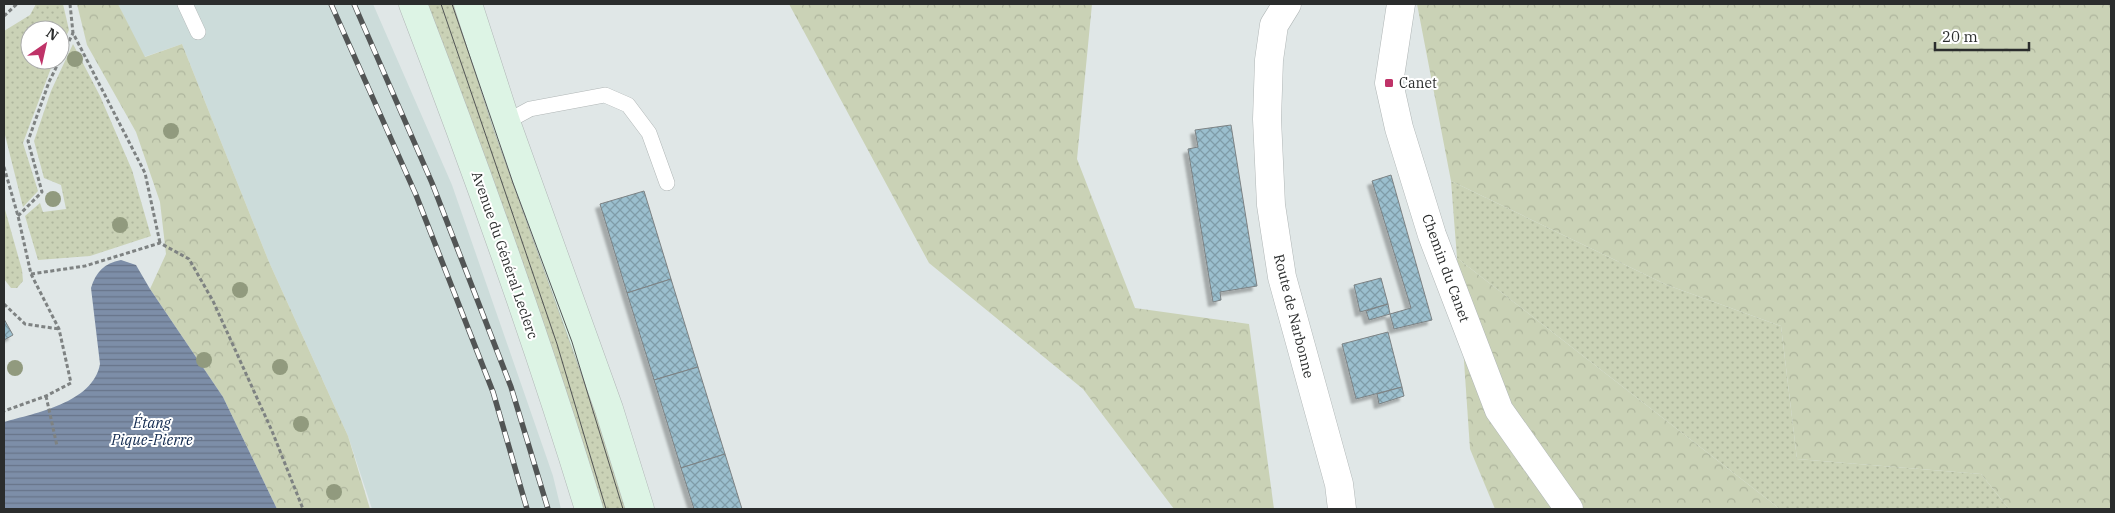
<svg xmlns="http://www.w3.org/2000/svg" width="2115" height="513" viewBox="0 0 2115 513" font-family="'IBM Plex Serif',serif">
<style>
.built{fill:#ccdcda}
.grass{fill:url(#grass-dots)}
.forest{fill:url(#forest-crowns)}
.water{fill:url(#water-rules)}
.building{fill:url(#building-cross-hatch);stroke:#7c8284;filter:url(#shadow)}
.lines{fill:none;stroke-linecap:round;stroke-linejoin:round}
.lane-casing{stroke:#b1b7b7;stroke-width:16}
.street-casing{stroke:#b1b7b7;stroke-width:29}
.secondary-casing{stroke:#b1b7b7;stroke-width:29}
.path{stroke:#7e8282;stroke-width:3;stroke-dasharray:4 2.5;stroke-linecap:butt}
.lane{stroke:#fff;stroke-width:15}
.street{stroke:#fff;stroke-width:28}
.secondary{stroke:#ddf4e5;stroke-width:28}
.tram{stroke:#525555;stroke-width:1}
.rail-casing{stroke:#525555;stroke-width:5.5}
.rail{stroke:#fff;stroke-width:4;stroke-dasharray:11;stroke-linecap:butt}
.tree{fill:#919a7e}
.poi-dot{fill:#bf3368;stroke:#fff;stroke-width:2}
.labels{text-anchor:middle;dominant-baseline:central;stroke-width:4;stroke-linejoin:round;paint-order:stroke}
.poi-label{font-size:14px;fill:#2b2d2d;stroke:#fff;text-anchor:start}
.street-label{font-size:14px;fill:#2b2d2d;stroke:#fff}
.water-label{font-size:15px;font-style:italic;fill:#122a4f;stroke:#fff}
</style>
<defs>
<pattern id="grass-dots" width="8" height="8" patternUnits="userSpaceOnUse" patternTransform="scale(1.25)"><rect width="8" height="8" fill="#cad2b6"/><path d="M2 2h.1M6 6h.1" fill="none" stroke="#aeb59d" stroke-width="1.8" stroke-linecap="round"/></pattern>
<pattern id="forest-crowns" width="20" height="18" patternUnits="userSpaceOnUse" patternTransform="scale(1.25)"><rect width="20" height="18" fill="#cad2b6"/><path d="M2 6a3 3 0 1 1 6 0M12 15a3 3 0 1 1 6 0" fill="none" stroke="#aeb59d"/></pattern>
<pattern id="water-rules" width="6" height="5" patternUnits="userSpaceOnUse" patternTransform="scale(1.25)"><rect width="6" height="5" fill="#7d8ea8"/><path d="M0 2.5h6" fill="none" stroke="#677489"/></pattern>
<pattern id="building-cross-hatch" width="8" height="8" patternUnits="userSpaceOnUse" patternTransform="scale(1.25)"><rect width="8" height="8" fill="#9bbfce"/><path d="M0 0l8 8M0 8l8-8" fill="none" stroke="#7f9ca8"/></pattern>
<filter id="shadow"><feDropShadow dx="-4.5" dy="4.5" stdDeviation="1" flood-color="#0004"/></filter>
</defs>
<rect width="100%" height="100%" fill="#e0e7e7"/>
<path class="built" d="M118,4H373L452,185L553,476L561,509H372L348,436L269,262L182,44L144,57Z"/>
<g class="grass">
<path d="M36,4H63L69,30L60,49V30H30V60H54L23,143L38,191L23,207L4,131V31L30,15Z"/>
<path d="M423,4H459L629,509H598Z"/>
<path d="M73,44L100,96L132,170L151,236L90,256L38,260L25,216L40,203L43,212L66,209L61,185L44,178L34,141L51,91Z"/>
<path d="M1451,181L1667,285L1781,326L1797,459L1981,474L2009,509H1780L1457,258Z"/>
<path d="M4,206L22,270L23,281L17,288H11L4,279Z"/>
</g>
<g class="forest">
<path d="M77,4H118L145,57L182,44L269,262L348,436L370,509H277L223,397L150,289L166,254L160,202L136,132L87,45Z"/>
<path d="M789,4H1092L1077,159L1135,308L1249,324L1274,509H1174L1083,389L929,263Z"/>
<path d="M1417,4H2111V509H2009L1981,474L1797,459L1781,326L1667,285L1451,181Z"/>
<path d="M1457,258L1780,509H1495L1470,449Z"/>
</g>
<path class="water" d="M121,260L136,265L150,289L223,397L277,509H4V422C35,413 93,403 100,364L91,288C96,272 104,263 121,260Z"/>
<g class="building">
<path d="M1231,125L1257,286L1220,292L1221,300L1213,302L1188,149L1198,147L1195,130Z"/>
<path d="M1391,175L1432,320L1394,329L1390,314L1411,308L1372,181Z"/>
<path d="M644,191L671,279L627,293L600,204Z"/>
<path d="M1381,278L1388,304L1360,312L1354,285Z"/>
<path d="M671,279L698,367L654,380L627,293Z"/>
<path d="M1388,304L1390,314L1369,320L1366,311Z"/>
<path d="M4,319L13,335L4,340Z"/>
<path d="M1388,332L1402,387L1356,399L1342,344Z"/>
<path d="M698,367L725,454L681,468L654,380Z"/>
<path d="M1402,387L1404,396L1379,404L1377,394Z"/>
<path d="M725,454L742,509H694L681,468Z"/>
</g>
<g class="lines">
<g class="lane-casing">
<g id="lane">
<path d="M185,4L198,32"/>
<path d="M506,122L530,109L605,95L628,105L649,133L667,183"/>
</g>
</g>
<g class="street-casing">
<g id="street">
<path d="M1287,4L1274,25L1269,60L1267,119L1271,205L1282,277L1339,484L1342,509"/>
<path d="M1401,4L1389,83L1399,128L1432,235L1499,410L1569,509"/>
</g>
</g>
<g class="secondary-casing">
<g id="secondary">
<path d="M413,4C477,171 537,339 589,509"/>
<path d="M468,4L506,122L609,409L640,509"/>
</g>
</g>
<g class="path">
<path d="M70,4L73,33L145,173L160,243"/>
<path d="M4,16L17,4"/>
<path d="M4,167L18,216L31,274L59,329L71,383L46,396L4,411"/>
<path d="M18,216L42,192L28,141L49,82L73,33"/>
<path d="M31,274L85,266L160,243L189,259L213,301L272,431L303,509"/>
<path d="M4,304L25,324L59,329"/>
<path d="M46,396L57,446"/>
</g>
<use href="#lane" class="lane"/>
<use href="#street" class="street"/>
<use href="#secondary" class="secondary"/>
<g class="tram">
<path d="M441,4L557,344L606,509"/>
<path d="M452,4L513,183L572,342L623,509"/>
</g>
<g class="rail-casing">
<g id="rail">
<path d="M331,4L416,195L493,392L527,509"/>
<path d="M354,4L432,183L511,387L548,509"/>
</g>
</g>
<use href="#rail" class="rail"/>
</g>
<g class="tree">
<circle cx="75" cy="59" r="8"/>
<circle cx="171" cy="131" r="8"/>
<circle cx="53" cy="199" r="8"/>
<circle cx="120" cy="225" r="8"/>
<circle cx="240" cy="290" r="8"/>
<circle cx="204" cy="360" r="8"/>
<circle cx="280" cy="367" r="8"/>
<circle cx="15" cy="368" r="8"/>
<circle cx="301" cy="424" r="8"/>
<circle cx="334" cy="492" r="8"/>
</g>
<rect class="poi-dot" x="1384" y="78" width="10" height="10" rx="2.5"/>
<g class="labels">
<g class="poi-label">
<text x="1399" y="83">Canet</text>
</g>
<g class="street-label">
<text transform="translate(505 255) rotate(71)">Avenue du Général Leclerc</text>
<text transform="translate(1446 268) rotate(70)">Chemin du Canet</text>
<text transform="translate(1294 316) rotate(76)">Route de Narbonne</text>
</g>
<g class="water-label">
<text x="152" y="422">Étang<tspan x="152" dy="17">Pique-Pierre</tspan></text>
</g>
</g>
<rect width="2115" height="513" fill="none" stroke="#2b2d2d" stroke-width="10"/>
<g transform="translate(45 45) rotate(34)"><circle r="24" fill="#ffffff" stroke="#aaabab"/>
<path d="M0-4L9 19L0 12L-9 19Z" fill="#bf3368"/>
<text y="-8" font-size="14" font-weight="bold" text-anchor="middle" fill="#2b2d2d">N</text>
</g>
<path d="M1935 42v8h94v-8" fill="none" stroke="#2b2d2d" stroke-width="2.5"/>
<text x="1942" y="42" font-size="15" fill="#2b2d2d" stroke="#ffffff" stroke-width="4" paint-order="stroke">20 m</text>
</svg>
